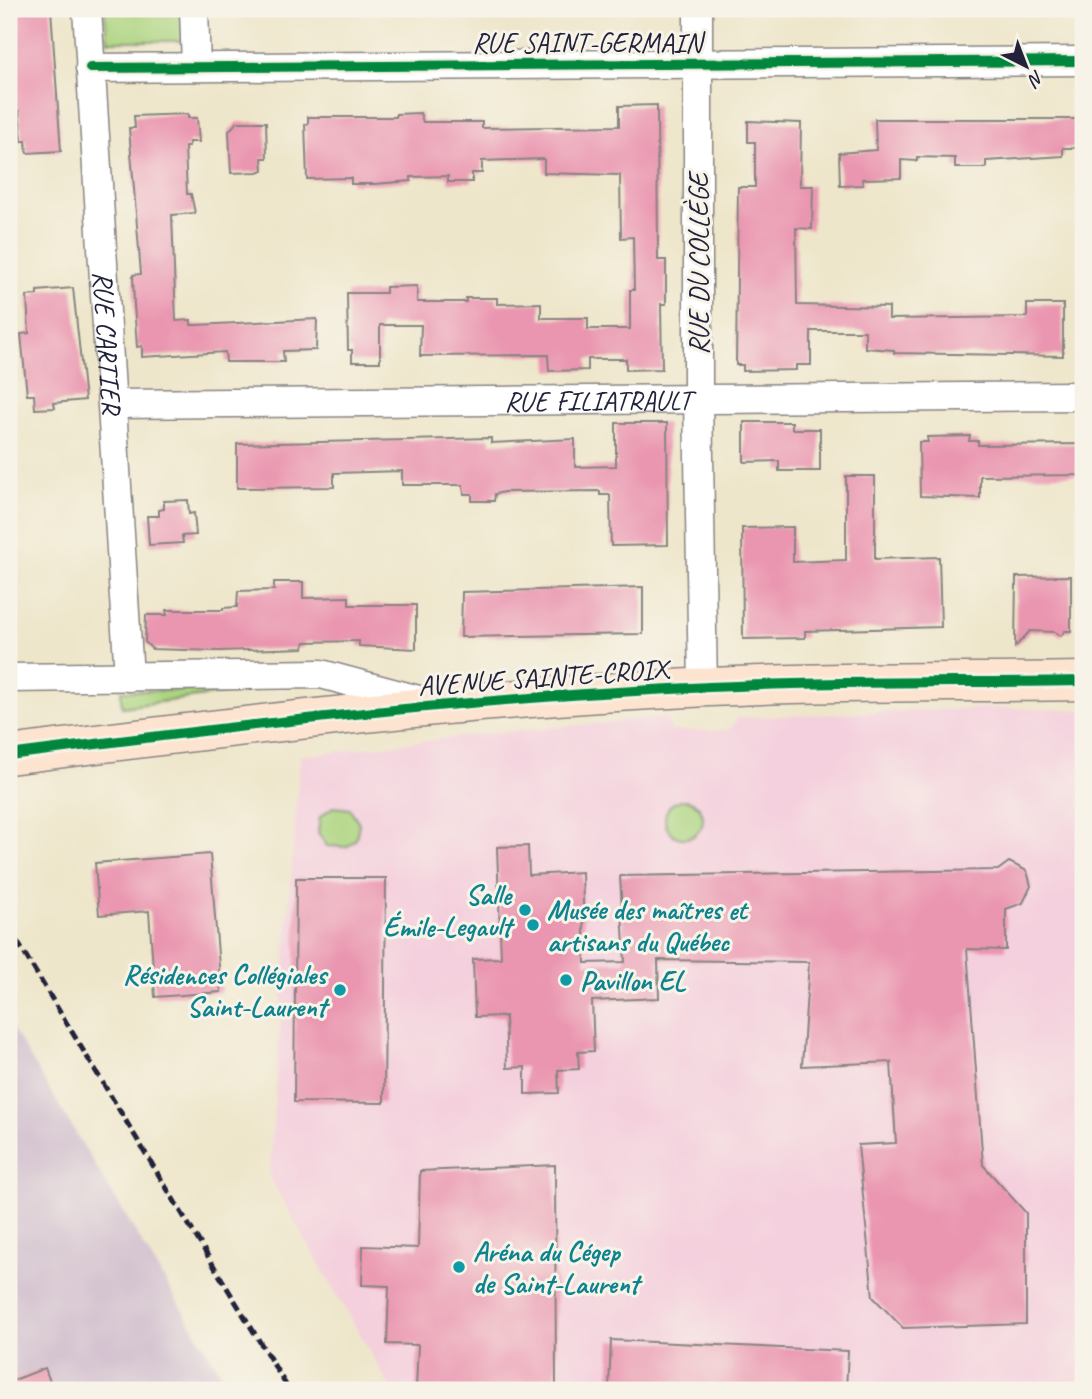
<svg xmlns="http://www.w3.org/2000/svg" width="1092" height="1399" viewBox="0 0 1092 1399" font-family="Caveat,sans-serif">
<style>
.built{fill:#f4cfdd}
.industrial{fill:#d0bdcd}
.green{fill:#acd47f;stroke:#677b5d;stroke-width:2}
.building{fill:#ea96b0}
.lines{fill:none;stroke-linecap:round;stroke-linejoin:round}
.minor-casing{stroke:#888482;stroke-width:31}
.secondary-casing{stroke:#888482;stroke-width:41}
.minor{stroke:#fff;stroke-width:28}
.secondary{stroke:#fde4d0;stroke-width:38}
.rail{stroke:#22223b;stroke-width:5;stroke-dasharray:10 5;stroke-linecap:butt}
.cycleway-casing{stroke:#f7f3e8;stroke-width:15}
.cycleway{stroke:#00873e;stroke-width:10}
.culture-dot{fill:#0f9aa8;stroke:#f7f3e8;stroke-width:2.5}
.labels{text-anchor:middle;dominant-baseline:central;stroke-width:6;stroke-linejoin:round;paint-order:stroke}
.street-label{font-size:28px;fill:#22223b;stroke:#f7f3e8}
.culture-label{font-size:28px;font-weight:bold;fill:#0d838f;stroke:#f7f3e8;text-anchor:start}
</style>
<rect width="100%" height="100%" fill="#f7f3e8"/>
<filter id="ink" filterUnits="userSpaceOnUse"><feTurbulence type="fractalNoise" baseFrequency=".0143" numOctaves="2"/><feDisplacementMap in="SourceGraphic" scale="14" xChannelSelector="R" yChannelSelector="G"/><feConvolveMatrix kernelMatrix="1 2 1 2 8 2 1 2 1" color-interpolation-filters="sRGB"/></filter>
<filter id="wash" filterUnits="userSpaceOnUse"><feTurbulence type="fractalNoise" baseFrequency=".00686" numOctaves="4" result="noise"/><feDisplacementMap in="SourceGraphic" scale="28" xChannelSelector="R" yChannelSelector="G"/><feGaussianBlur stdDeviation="1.57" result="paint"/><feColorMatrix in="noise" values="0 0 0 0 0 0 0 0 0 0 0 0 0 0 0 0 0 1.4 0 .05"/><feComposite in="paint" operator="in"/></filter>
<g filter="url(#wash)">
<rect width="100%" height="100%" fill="#eee6ca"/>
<path class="built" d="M984,708L1083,710V1390H392L269,1177L300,756L473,735L665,717L672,731L729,730L738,718Z"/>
<path class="industrial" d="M9,1023L231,1390H9Z"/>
<g class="green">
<path d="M104,9H183V41H108Z"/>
<path d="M257,689L122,707L121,691Z"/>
<circle cx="684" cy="819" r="19"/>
<path d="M333,807L350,809L359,823L356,839L347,847L327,846L318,833L320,817Z"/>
</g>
<g id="blocks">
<g class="building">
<path d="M11,9H51L61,151L27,153L26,141H22L19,111L9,112Z"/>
<path d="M657,105L658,260H666V304H661L662,369L626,370V359H588V370L549,371L548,355L420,356L421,325H380V362H352V350H348L347,293H386V287L417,286V302H466V298H497V304L541,303V318H588V329H630V290H634L633,237L621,238L620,175L544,173V159L482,161V173H472V182H448V176L411,177V181L374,184H351V178L307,179L305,124H308V117H396V114L420,113L423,122H482V128L619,126V106Z"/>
<path d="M188,114V118H197L199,142H189V147H185L187,194H191L195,213L172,215L176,321L191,320V325H196L317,319L316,350L283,351L284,362H226L225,352L142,357V346L137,347L134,305L133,275L141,274L129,128H135L134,116Z"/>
<path d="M875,119H1080L1079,148H1063V156L986,161V168H955V158L917,157V161L901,160V178L862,179L863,185L840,186L839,153L876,150Z"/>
<path d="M748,121L801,123L800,186H813L812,229L796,228L797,305L889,307V319L1027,317V304H1063V356L894,353V350L865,348V331H811V365H796V370L743,371V365H736L738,187H755V142H748Z"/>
<path d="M237,122H266L267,158H262L263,170L258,172L231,173L229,131Z"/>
<path d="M73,288L85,400L54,403L55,408L35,409L34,395H27L21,334L29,333L27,296L37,295V291Z"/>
<path d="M744,422H792V429H820V471H779V461L744,462Z"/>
<path d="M616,423H667L668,545L611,546L610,495H600V491L504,492L495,494L494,501H472V494H464L463,485H402V471L334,473V487L237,488V444L491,438V443L575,439V467L616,466Z"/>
<path d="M970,436L969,441H978V445L1083,444V475L980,476V498L920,496L919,442H928L927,437Z"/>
<path d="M846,476H875V559L939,557L941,627L805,631V638L743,639L742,528L793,527V562L846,560Z"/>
<path d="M188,500L189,514L194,513L196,535L182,536L183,543L149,545L147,516H159V510L164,509V501Z"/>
<path d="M1071,576V631H1065L1061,636L1055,632L1030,631L1015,647L1016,577Z"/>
<path d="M274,582H303V598L349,597V605H416V649L359,646V641L305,642L303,648L219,651L152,649L145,642L146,615H167L166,610H223V608L237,607L238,591L274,590Z"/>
<path d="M643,587V634L461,637L462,592Z"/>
<path d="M528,846L529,875L582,872L585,963L625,962L620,876L998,870L1009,862L1027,871L1031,886L1023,903L1006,909V950L967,949L983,1165L1026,1213V1324L903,1328L873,1297L858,1145L896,1143L891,1062L802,1066L809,962L658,960L659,998L592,1001L594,1051L578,1052L579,1069L558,1070L559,1093L525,1094V1067L507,1068L505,1016L475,1017L473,959L501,958L497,847Z"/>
<path d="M210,854L221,992L155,997L149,911L99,915L95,863Z"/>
<path d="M296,878H386L384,1103L294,1102Z"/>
<path d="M555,1165L556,1390L416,1388L418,1345L387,1344L389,1286L362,1285L363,1246L418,1248L420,1171Z"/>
<path d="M611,1340L848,1351L846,1390H609Z"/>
<path d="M45,1368L53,1390H9V1382Z"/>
</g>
</g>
</g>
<g filter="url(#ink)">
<use href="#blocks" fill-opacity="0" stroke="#888482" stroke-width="2"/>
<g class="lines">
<g class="minor-casing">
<g id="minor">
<path id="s1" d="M87,9L129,677"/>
<path d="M194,9L196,67"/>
<path d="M698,9V398L703,688"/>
<path d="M90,68L1083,61"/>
<path id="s2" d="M113,404L1083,396"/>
<path d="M9,678L321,674L426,702"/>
</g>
</g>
<g class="secondary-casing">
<path id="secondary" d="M9,755C250,724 493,695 737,686C852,681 968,683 1083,681"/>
</g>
<use href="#minor" class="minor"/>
<use href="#secondary" class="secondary"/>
<path class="rail" d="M9,928L289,1390"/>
<g class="cycleway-casing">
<g id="cycleway">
<path d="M90,68L1083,61"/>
<path d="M9,755C250,724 493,695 737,686C852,681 968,683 1083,681"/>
</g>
</g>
<use href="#cycleway" class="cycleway"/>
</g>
</g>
<g class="culture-dot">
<circle cx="525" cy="910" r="7"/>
<circle cx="533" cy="925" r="7"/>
<circle cx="566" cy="980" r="7"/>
<circle cx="340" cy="990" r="7"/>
<circle cx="459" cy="1267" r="7"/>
</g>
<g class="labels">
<g class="street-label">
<text x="587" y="42">RUE SAINT-GERMAIN</text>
<text transform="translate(698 264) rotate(-90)">RUE DU COLLÈGE</text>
<text stroke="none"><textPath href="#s1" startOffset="334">RUE CARTIER</textPath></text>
<text stroke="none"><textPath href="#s2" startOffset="485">RUE FILIATRAULT</textPath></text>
<text transform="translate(543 677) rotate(-4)">AVENUE SAINTE-CROIX</text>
</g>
<g class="culture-label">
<text x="511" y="894" text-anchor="end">Salle<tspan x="511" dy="32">Émile-Legault</tspan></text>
<text x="547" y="909">Musée des maîtres et<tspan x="547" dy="32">artisans du Québec</tspan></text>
<text x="326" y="974" text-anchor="end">Résidences Collégiales<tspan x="326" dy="32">Saint-Laurent</tspan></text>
<text x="580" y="980">Pavillon EL</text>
<text x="473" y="1251">Aréna du Cégep<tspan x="473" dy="32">de Saint-Laurent</tspan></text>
</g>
</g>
<rect width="1092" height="1399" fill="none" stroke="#f7f3e8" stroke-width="35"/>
<g transform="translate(1026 66) rotate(138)" stroke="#f7f3e8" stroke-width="5" paint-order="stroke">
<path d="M0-5L12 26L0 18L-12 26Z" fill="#22223b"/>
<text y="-10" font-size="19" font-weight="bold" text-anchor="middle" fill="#22223b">N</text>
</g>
</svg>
